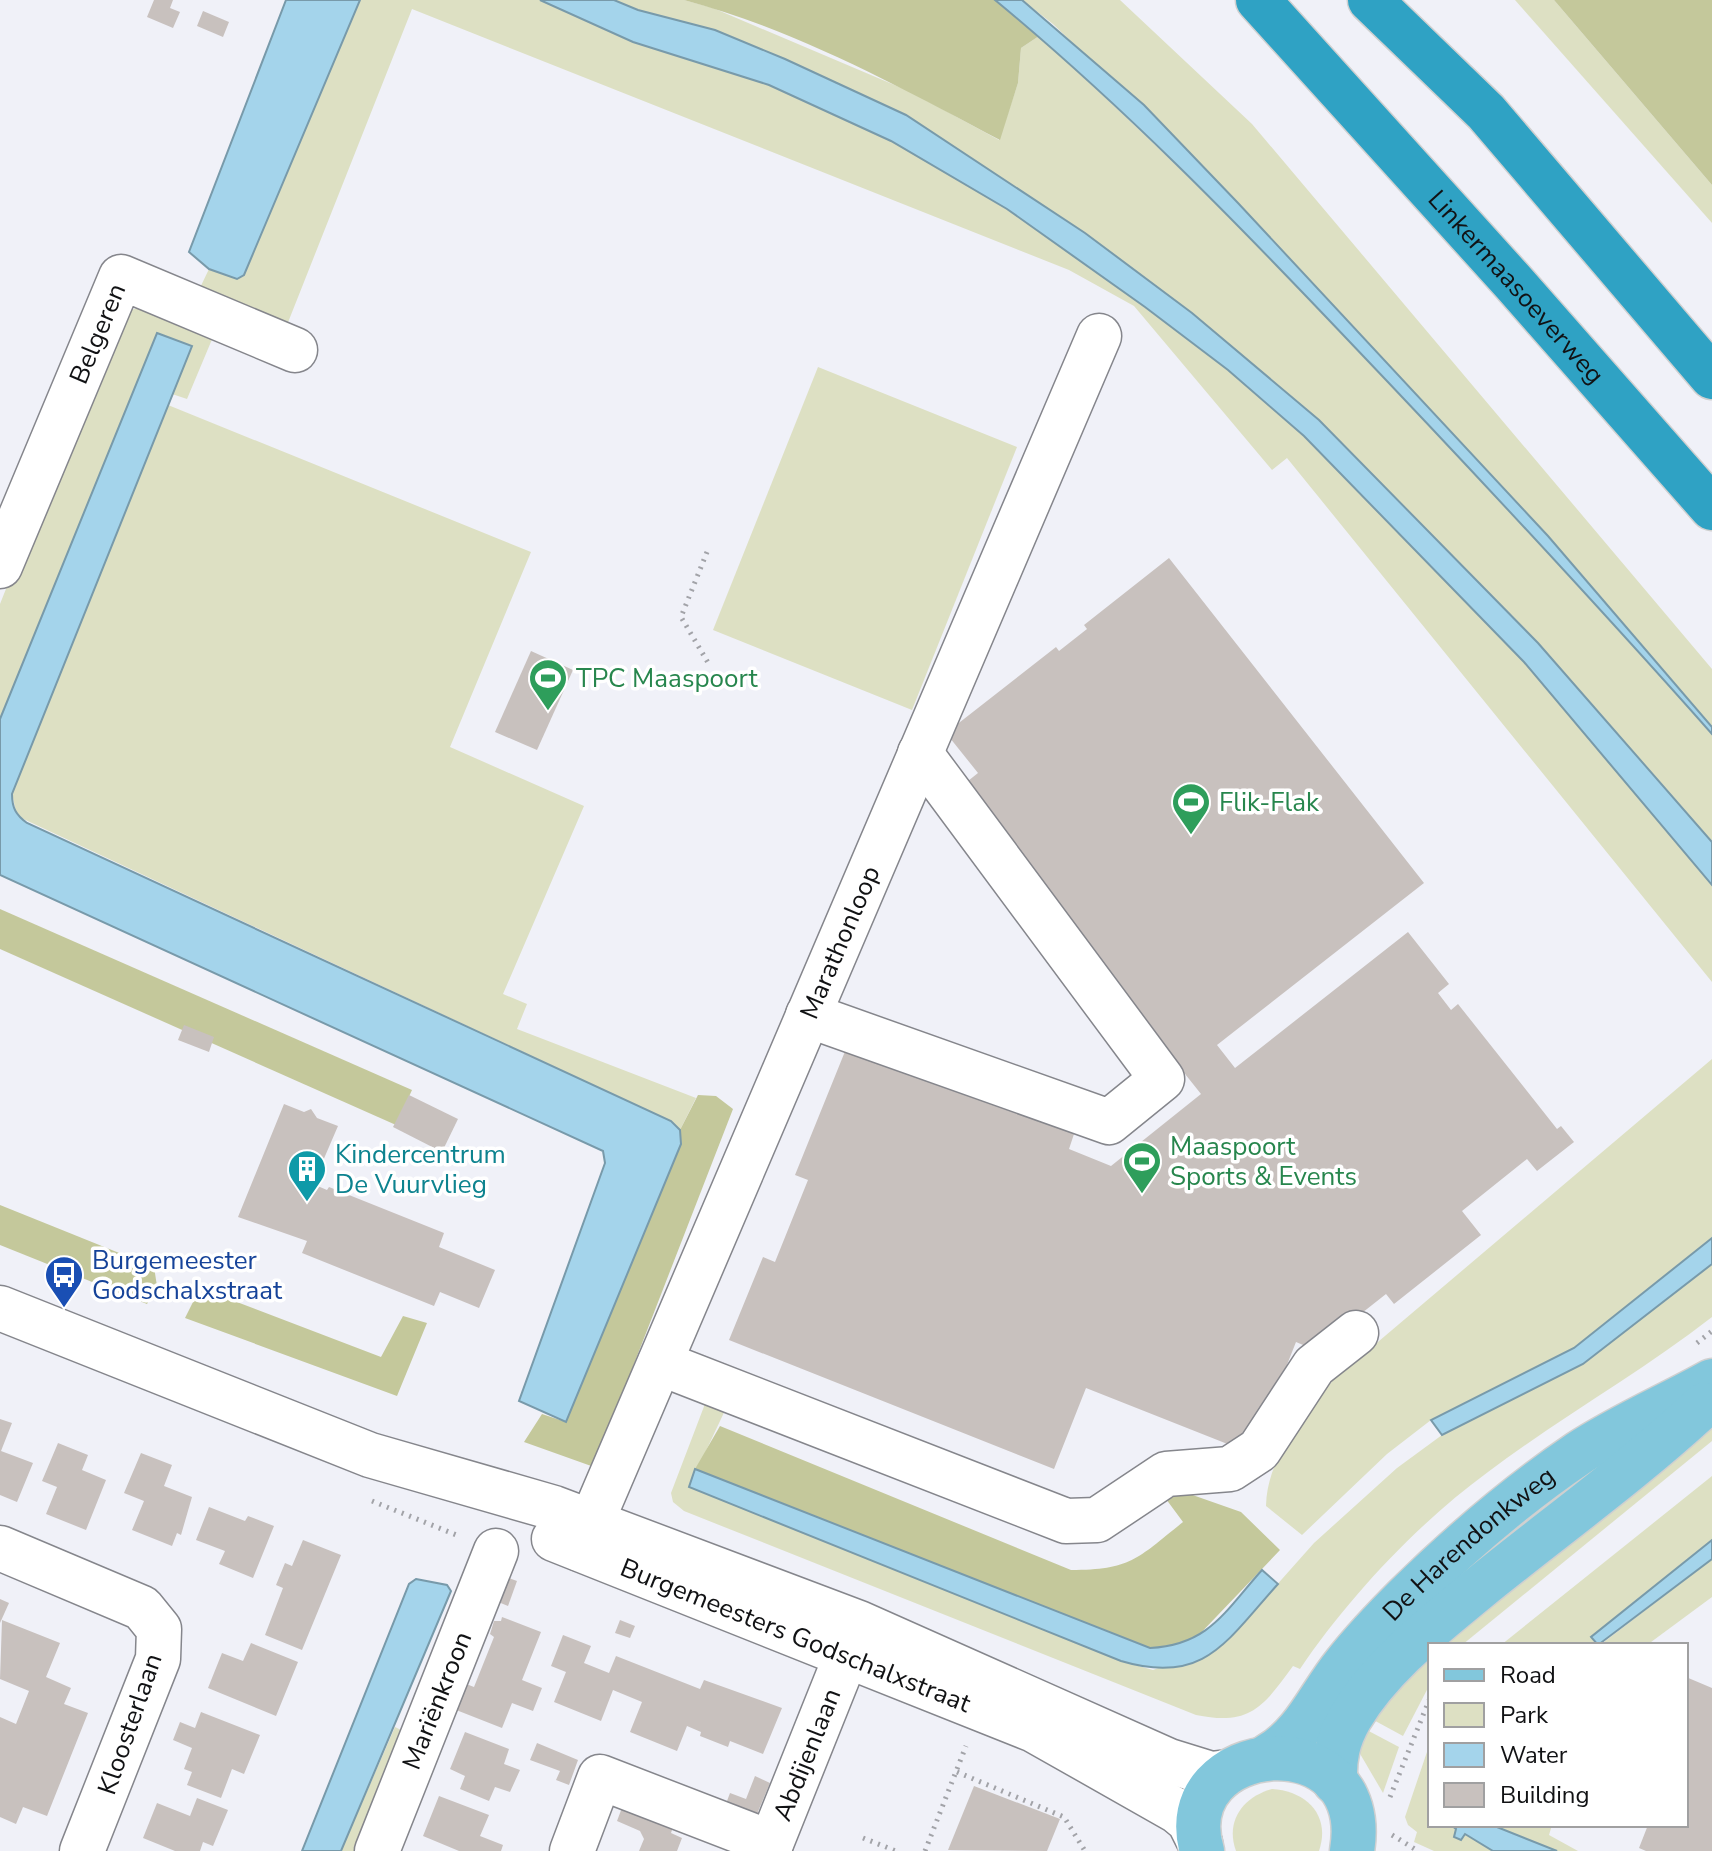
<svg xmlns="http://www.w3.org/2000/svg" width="1712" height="1851" viewBox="0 0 1712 1851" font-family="'Nunito Sans',sans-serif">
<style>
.green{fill:#dde0c3}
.forest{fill:#c4c89b}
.water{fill:#a4d4eb;stroke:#789aaa;stroke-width:2}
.building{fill:#c8c1be}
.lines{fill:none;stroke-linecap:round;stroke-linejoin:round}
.minor-casing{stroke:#85868c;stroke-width:47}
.major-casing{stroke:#cfd0d0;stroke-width:47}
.highway-casing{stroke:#cfd0d0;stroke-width:47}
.path{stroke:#a2a3a8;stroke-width:5;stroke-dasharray:2 6;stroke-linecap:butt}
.minor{stroke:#fff;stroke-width:44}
.major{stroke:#82c7dc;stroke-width:44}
.highway{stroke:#2fa2c4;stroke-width:44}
.labels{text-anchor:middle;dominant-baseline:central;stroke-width:7;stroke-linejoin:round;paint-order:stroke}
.street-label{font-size:26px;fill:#111214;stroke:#fff}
.leisure-label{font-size:26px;fill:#27864d;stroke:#fff;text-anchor:start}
.culture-label{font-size:26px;fill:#0d838f;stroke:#fff;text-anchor:start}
.transit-label{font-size:26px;fill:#164399;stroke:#fff;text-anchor:start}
</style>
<rect width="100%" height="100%" fill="#f0f1f8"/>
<g class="green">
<path d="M360,0H540L633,42L769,85L891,141L1007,209L1145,307L1228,370L1304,436L1524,662L1712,885V982L1287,458L1272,470L1134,306L1069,270L412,9L285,330L198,292L209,269L237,279L244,275Z"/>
<path d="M614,0H684L713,8L911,92L999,140L1018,83L1021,48L1039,36C1278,254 1497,493 1712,734V842L1538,643L1319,420L1192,313L1085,233L906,115L785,59L715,30L638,10Z"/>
<path d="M1022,0H1120L1252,124L1712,669V727L1548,536L1238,203L1053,24Z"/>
<path d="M1515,0H1554L1712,185V223Z"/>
<path d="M137,308L213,337L187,399L172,394L192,346L157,333L0,719V604L52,473L128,311Z"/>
<path d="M818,367L1017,447L912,710L713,630Z"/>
<path d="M168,405L531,552L450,747L584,806L503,994L527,1004L517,1029L696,1098L680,1130L671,1121L17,816L12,794Z"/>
<path d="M1712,1059V1238L1574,1348L1431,1420L1387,1454L1302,1535L1266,1506C1267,1456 1305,1417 1333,1380Z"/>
<path d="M1712,1264V1317C1640,1373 1561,1417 1488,1472C1418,1523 1348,1598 1300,1669L1293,1666C1263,1707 1250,1726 1196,1715L684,1511L673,1502L671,1493L708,1396L728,1404L689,1487L1121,1661L1153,1670L1225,1643L1314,1543L1397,1468L1442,1435L1583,1364Z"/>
<path d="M1712,1420V1441L1462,1645H1433Z"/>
<path d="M1712,1476V1540L1592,1637L1598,1645H1501Z"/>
<path d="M1712,1559V1597L1647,1645H1600Z"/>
<path d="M1430,1648V1684L1403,1736L1368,1717Z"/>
<path d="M395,1727L433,1746L394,1851H341Z"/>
<path d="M1363,1728L1399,1747L1383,1793L1359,1752Z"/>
<path d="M1430,1743V1825H1451L1493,1851H1434L1414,1842L1417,1832L1408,1825L1405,1817Z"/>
<path d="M1272,1789C1307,1791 1331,1816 1319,1851H1236C1225,1821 1243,1797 1272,1789Z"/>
<path d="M1492,1825H1552L1549,1835L1578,1851H1557Z"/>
</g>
<g class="forest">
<path d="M684,0H995L1039,36L1021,48L1018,83L1000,140C900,87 794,29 684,0Z"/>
<path d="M1554,0H1712V185Z"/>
<path d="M0,909L412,1090L396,1125L0,949Z"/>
<path d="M698,1095L716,1096L733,1109L594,1467L524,1442L542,1414L566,1422L681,1144L680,1130Z"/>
<path d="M0,1205L154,1267L157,1286L147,1304L0,1245Z"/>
<path d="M208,1291L381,1357L403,1316L427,1323L397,1396L185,1318L194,1300Z"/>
<path d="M720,1426L1071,1570C1131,1570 1138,1558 1183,1522L1166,1499L1184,1492L1241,1512L1280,1550L1195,1639L1176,1647L1150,1648L695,1469Z"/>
</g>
<g class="water">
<path d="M286,0H360L244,275L237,279L209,269L189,252Z"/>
<path d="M540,0H614L638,10L715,30L785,59L906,115L1085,233L1192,313L1319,420L1538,643L1712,842V885L1524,662L1304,436L1228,370L1145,307L1007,209L891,141L769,85L633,42Z"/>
<path d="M995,0H1022L1144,105L1238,203L1548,536L1712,727V734C1593,600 1471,469 1347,339C1235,221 1121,104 995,0Z"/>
<path d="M157,333L192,346L12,794C12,808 16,815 27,823L671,1121L680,1130L681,1144L566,1422L519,1401L605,1163L603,1151L0,875V719Z"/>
<path d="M1712,1238V1264L1583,1364L1442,1435L1431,1420L1574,1348Z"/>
<path d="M695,1469L1150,1648C1209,1645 1225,1611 1262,1570L1278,1584C1227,1640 1205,1686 1121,1661L689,1487Z"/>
<path d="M1712,1540V1559L1598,1645L1591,1637Z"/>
<path d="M416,1579L447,1585L451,1591L341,1851H302L409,1584Z"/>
<path d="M1451,1825H1492L1557,1851H1493L1465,1834L1461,1840L1454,1837L1456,1829Z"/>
</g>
<g class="building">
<path d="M154,0H173L170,8L180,12L173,28L147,17Z"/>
<path d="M203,11L229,22L223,37L197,26Z"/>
<path d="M1169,558L1424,883L1217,1045L1235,1068L1408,932L1449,984L1438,993L1451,1010L1458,1004L1557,1129L1561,1126L1574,1142L1537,1171L1527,1159L1462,1211L1481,1235L1394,1304L1386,1294L1315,1350L1296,1342L1264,1423L1245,1446L1231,1441L1230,1445L1086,1388L1054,1469L729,1340L763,1257L775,1262L808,1180L795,1175L848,1044L1074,1134L1069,1149L1111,1166L1201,1094L958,789L978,773L946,733L1056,647L1059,651L1087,629L1084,625Z"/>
<path d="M531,651L573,670L537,750L495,732Z"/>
<path d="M184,1025L214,1037L209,1052L178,1040Z"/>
<path d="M409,1095L458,1119L442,1152L393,1127Z"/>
<path d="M284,1104L304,1112L311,1109L317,1118L338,1126L313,1184L327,1190L329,1187L444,1233L439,1247L495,1270L479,1308L440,1292L434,1306L302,1253L307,1241L238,1217Z"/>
<path d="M0,1419L12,1423L1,1451L33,1463L17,1502L0,1495Z"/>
<path d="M58,1443L88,1455L82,1470L106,1480L86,1530L46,1514L57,1487L42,1481Z"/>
<path d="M141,1453L172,1465L164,1486L192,1497L181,1535L177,1533L172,1546L132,1530L144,1501L124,1493Z"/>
<path d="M209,1507L245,1521L248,1516L274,1526L253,1578L219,1564L225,1551L196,1540Z"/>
<path d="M303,1540L341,1555L302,1650L265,1635L283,1588L276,1585L285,1563L292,1566Z"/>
<path d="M501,1575L517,1581L508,1606L491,1599Z"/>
<path d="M0,1599L9,1603L0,1623Z"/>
<path d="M502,1617L541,1632L522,1680L542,1688L533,1711L512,1703L502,1728L446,1706L456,1680L474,1687L494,1637L490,1634L494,1621H501Z"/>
<path d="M2,1620L60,1643L46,1677L71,1688L64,1704L88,1713L47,1816L23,1807L16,1824L0,1817V1717L16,1724L29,1691L0,1679Z"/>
<path d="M620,1620L635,1626L630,1638L615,1633Z"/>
<path d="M563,1635L591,1646L584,1663L609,1673L616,1656L700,1689L704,1680L782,1708L763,1754L730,1741L728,1747L700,1736L701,1732L687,1726L677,1751L630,1732L642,1702L613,1690L601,1721L554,1702L566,1672L551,1666Z"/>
<path d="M251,1643L298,1662L276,1716L208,1688L222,1653L243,1661Z"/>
<path d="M1686,1677L1712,1688V1851H1646L1639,1848L1648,1825H1686Z"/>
<path d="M201,1712L260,1735L244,1774L232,1769L221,1798L187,1785L192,1772L184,1769L192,1748L173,1740L180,1722L195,1728Z"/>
<path d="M465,1732L509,1749L504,1764L520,1770L510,1792L495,1787L489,1801L460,1789L465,1776L450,1769Z"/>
<path d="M537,1743L578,1760L569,1785L556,1780L560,1771L530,1760Z"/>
<path d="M755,1776L770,1783L754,1821L724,1809L730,1793L746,1799Z"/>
<path d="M974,1786L1060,1819L1047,1851L948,1850Z"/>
<path d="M439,1796L489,1815L480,1836L503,1845L501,1851H459L423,1836Z"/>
<path d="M197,1798L228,1810L213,1846L203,1842L200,1851H175L143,1838L157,1803L190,1816Z"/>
<path d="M623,1805L674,1824L671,1833L682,1838L677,1851H639L644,1839L640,1831L617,1821Z"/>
</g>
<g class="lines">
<g class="minor-casing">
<g id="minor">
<path id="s1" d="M0,566L121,277L295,350"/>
<path d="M808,1015L1109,1122L1162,1079L920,753"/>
<path d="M0,1308L370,1455L554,1508L859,1623L1169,1761L1211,1774L1228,1772"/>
<path d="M660,1363L1066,1521L1097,1520L1166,1474L1230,1469L1259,1450L1314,1366L1356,1333"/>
<path id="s2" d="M554,1539L1034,1730L1177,1811L1189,1821L1200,1843"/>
<path d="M0,1548L142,1608L159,1629L158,1659L82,1851"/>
<path id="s3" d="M580,1549L1099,336"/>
<path id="s4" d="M377,1851L496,1551"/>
<path d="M572,1851L600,1777L771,1843"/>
<path id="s5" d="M768,1851L857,1629"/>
</g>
</g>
<g class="major-casing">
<g id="major">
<path id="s6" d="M1268,1756C1305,1735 1319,1696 1345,1664C1364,1640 1385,1618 1406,1597C1459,1545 1517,1495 1579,1453C1620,1426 1669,1405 1712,1381"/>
<path d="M1335,1782C1334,1758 1338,1739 1350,1718C1381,1666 1432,1627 1478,1589C1553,1528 1633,1471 1704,1405"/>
<path d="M1202,1851C1168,1737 1374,1718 1352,1851"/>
</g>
</g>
<g class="highway-casing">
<g id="highway">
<path id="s7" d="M1258,0L1514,283L1712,508"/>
<path d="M1370,0L1486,112L1712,377"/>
</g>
</g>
<g class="path">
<path d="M707,552L681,617L710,666"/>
<path d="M1697,1343L1712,1331"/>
<path d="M372,1501L459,1536"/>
<path d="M957,1772L1064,1817L1085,1851"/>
<path d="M1390,1797L1430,1698"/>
<path d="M1392,1835L1418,1851"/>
<path d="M863,1838L896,1851"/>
<path d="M925,1851L966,1746"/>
</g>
<use href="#minor" class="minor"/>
<use href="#major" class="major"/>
<use href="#highway" class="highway"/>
</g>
<defs>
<g id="stadium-pin" transform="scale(2)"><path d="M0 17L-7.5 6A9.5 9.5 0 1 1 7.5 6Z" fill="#2e9e5b" stroke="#fff"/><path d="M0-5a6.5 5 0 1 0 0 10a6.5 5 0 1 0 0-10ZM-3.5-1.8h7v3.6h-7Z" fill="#fff"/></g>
<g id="building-pin" transform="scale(2)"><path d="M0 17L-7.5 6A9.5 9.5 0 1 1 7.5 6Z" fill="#0f9aa8" stroke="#fff"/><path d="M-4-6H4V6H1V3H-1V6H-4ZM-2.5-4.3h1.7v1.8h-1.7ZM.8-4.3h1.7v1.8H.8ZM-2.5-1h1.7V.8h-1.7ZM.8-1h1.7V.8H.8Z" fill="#fff"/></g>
<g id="bus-pin" transform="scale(2)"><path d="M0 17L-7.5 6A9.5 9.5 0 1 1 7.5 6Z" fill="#1a4fb4" stroke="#fff"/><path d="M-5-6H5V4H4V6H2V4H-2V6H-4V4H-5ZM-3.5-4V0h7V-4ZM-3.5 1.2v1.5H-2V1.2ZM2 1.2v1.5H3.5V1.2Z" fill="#fff"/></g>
</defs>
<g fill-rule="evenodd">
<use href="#stadium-pin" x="548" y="678"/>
<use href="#stadium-pin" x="1191" y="802"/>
<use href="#stadium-pin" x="1142" y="1161"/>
<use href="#building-pin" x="307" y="1169"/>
<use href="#bus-pin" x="64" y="1275"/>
</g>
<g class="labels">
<g class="street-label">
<text stroke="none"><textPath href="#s7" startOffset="386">Linkermaasoeverweg</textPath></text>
<text stroke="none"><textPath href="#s1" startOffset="252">Belgeren</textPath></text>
<text stroke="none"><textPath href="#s3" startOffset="660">Marathonloop</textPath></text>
<text stroke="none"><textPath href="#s6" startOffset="294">De Harendonkweg</textPath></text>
<text stroke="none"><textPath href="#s2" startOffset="260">Burgemeesters Godschalxstraat</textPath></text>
<text stroke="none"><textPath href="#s4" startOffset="162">Mariënkroon</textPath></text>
<text transform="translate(130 1724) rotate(-71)">Kloosterlaan</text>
<text stroke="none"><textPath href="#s5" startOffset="104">Abdijenlaan</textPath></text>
</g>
<g class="leisure-label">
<text x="576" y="678">TPC Maaspoort</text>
<text x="1219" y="802">Flik-Flak</text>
<text x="1170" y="1146">Maaspoort<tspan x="1170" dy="30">Sports &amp; Events</tspan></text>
</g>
<g class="culture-label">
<text x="335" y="1154">Kindercentrum<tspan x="335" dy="30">De Vuurvlieg</tspan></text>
</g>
<g class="transit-label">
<text x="92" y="1260">Burgemeester<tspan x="92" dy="30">Godschalxstraat</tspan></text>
</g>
</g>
<rect x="1428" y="1643" width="260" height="184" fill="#ffffff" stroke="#a0a0a1" stroke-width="2"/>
<rect x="1444" y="1669" width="40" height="12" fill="#82c7dc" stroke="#a0a0a1" stroke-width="2"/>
<text x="1500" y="1683" font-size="24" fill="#111214">Road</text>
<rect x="1444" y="1703" width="40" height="24" fill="#dde0c3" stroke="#a0a0a1" stroke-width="2"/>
<text x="1500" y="1723" font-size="24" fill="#111214">Park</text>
<rect x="1444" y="1743" width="40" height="24" fill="#a4d4eb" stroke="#a0a0a1" stroke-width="2"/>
<text x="1500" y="1763" font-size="24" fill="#111214">Water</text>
<rect x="1444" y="1783" width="40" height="24" fill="#c8c1be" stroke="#a0a0a1" stroke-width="2"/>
<text x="1500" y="1803" font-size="24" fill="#111214">Building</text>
</svg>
